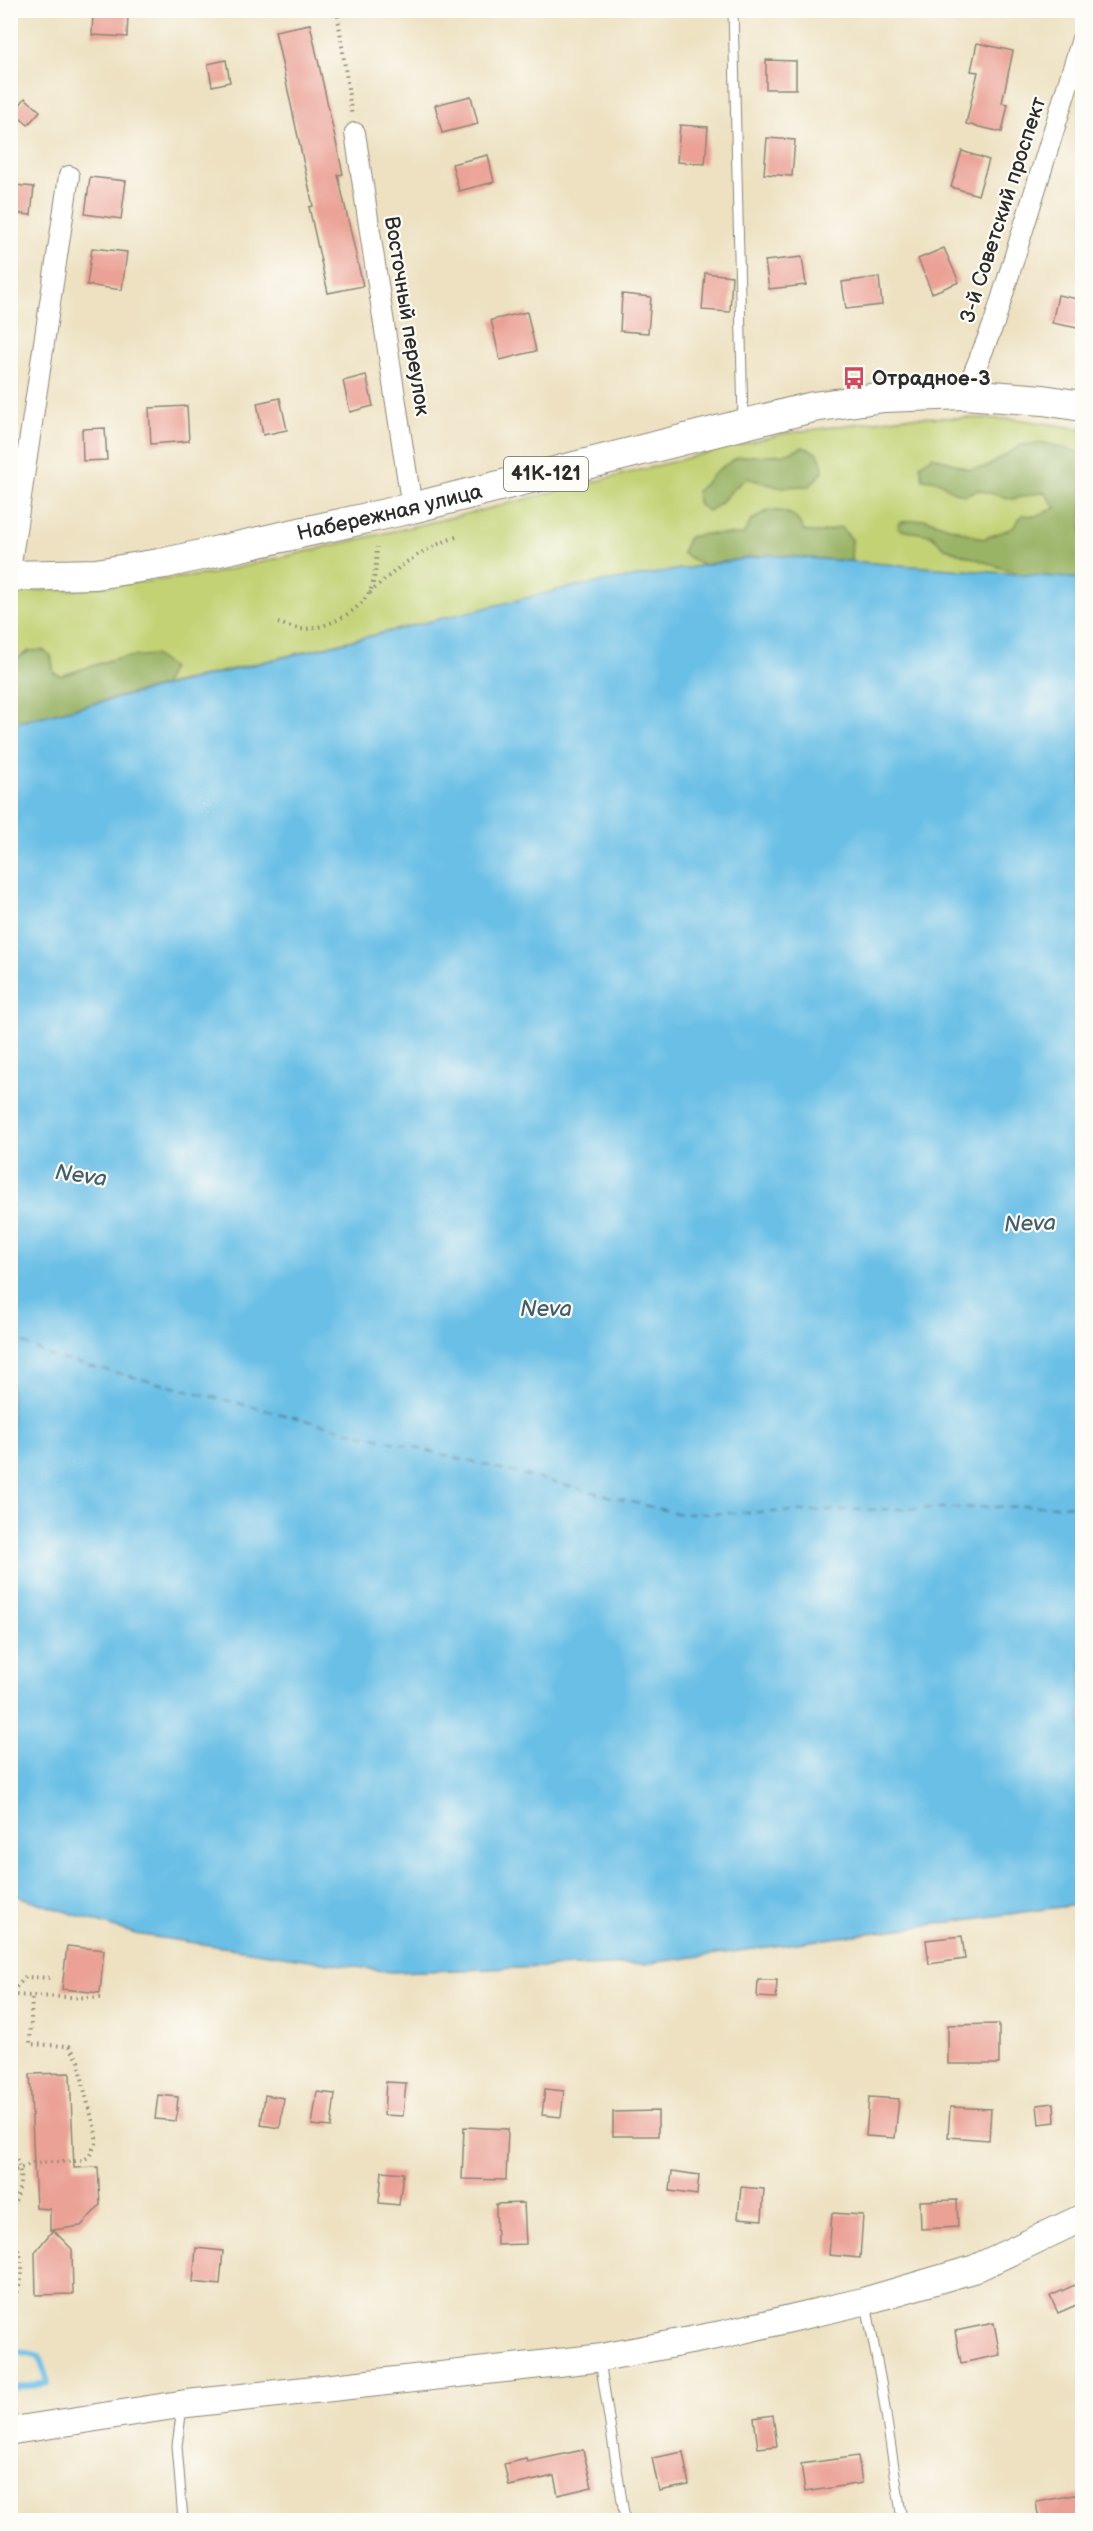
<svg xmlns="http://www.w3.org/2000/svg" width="1093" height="2531" viewBox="0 0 1093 2531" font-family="'Balsamiq Sans',sans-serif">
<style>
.green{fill:#c3d274;stroke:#777e50;stroke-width:1.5}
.forest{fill:#9ab466;stroke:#627048;stroke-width:1.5}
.water{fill:#6abfe6;stroke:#4a7588;stroke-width:1.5}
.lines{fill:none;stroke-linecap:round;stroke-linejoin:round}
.stream{stroke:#6abfe6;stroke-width:6}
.ferry{stroke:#415f6c;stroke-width:1.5;stroke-dasharray:8 6;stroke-linecap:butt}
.building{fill:#eba195}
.lane-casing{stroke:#8c8676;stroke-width:11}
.street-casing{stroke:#8c8676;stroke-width:22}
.secondary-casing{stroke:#8c8676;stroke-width:29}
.primary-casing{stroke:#8c8676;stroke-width:32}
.path{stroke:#8c8676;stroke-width:4;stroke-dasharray:1.5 4.5;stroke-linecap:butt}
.lane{stroke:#fff;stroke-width:9}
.street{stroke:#fff;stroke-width:20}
.secondary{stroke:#fff;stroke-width:27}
.primary{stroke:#fff;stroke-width:30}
.labels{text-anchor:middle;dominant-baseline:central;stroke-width:4.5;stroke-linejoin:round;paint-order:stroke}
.shield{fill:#fdfcf7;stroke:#6a6a68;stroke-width:1.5}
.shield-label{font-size:20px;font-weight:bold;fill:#2b2b2b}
.street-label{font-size:21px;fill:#2b2b2b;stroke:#fdfcf7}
.poi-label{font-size:21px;font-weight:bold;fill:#2b2b2b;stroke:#fdfcf7;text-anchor:start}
.water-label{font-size:22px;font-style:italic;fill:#415f6c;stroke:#fdfcf7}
</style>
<rect width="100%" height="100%" fill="#fdfcf7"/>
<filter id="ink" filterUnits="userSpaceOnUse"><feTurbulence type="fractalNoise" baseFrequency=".0167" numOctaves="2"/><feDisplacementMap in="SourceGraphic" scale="12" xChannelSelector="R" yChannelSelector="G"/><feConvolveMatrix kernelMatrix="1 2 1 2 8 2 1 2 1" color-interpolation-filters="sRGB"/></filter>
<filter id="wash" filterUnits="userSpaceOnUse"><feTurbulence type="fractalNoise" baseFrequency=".008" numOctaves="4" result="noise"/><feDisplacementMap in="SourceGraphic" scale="24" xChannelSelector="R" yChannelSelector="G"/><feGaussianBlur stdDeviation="1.35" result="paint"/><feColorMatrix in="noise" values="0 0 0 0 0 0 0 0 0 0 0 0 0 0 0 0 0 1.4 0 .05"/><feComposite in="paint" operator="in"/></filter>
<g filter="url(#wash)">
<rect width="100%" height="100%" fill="#ede1c1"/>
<path class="green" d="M905,417L1015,419L1082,429V579L767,555L567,588L163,686L172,668L117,658L61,676L54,674L51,656L29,651L11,662V591L71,590L211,574L479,511L782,434Z"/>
<g class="forest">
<path d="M1045,443L1082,453V579L1019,574L945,548L931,535L901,530L898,527L901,522L926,519L983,539L1013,528L1022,515L1036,516L1056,508L1044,492L1012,499L978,490L965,495L952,491L939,481L923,479L920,465L933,456L968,469L987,467L1021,445Z"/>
<path d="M803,447C817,451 822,456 823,471L810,486L778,487L747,478C731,487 727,502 708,511L699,505L696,492L719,469L738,457L784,454Z"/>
<path d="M769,510C789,512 795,512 804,531L821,533L840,527L852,539L851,561L767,555L702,565L682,553L689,537L705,534L743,535L752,520Z"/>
<path d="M43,650L51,656L54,673L61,676L117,658L154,655L172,668L163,686L11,724V662L29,651Z"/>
</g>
<path class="water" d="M767,555L1082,579V1904L643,1964L391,1972L135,1934L11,1894V724L567,588Z"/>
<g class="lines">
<g class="stream">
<path d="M10,2270V2275"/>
<path d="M10,2342C17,2356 27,2351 39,2356L48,2383L10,2389"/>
</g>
<path class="ferry" d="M10,1336L50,1356L680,1514L1082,1505"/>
</g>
<g id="blocks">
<g class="building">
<path d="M93,11L128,13L127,37L92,35Z"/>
<path d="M310,24L343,174L338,175L363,286L328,293L309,207L313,206L275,31Z"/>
<path d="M977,43L1013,51L1002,103L1008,104L1002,132L966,124L978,72L971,71Z"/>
<path d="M226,60L230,82L212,86L208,64Z"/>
<path d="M766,60L796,61V89H766Z"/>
<path d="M471,96L478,124L442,133L435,105Z"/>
<path d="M25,98L40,111L28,125L14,113Z"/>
<path d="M680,125L708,127L705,164L677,162Z"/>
<path d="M767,138L795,140L792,176L764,174Z"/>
<path d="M962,151L989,160L978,195L951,187Z"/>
<path d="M488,155L494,182L459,191L452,164Z"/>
<path d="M90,177L126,181L121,219L85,214Z"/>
<path d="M15,185L34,187L31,215L12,213Z"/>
<path d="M92,248L127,252L122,290L87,285Z"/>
<path d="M944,248L959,282L932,293L918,259Z"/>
<path d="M802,257L806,285L769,289L765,261Z"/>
<path d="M705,273L732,276L730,312L702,310Z"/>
<path d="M879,277L882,305L846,309L842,282Z"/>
<path d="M622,294L651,297L648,333L620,331Z"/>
<path d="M1058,295L1083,300V329L1052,323Z"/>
<path d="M527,312L536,351L500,360L491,320Z"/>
<path d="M366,375L373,406L350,412L343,381Z"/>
<path d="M280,398L287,430L263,435L257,403Z"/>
<path d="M187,406L189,441L151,444L149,408Z"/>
<path d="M105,428L107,460L83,461L82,429Z"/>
<path d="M962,1936L965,1959L929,1964L926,1940Z"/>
<path d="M67,1946L104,1950L100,1993L62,1989Z"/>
<path d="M758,1980H777L776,1998L757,1997Z"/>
<path d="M999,2024V2064H948V2025Z"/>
<path d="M70,2073L74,2168L98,2167L100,2205L81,2226L53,2230L72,2249L73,2294L36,2295L35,2252L53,2230H50V2209L36,2208L30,2074Z"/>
<path d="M386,2082L406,2083L403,2116L384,2115Z"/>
<path d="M545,2089L564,2091L561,2117L542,2115Z"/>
<path d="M317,2092L335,2094L331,2127L312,2125Z"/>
<path d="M158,2095L178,2097L176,2121L155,2119Z"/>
<path d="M265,2095L284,2098L280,2128L261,2125Z"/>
<path d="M869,2097L899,2099L895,2138L866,2136Z"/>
<path d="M1054,2103L1055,2122L1039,2124L1037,2105Z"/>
<path d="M950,2107L991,2109L989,2140L948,2137Z"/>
<path d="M658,2111V2136H613V2112Z"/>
<path d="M464,2127L508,2129L506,2180L462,2179Z"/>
<path d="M382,2171L403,2173L399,2205L379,2203Z"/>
<path d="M672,2171L699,2175L697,2195L670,2191Z"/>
<path d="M741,2187L764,2189L762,2220L738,2218Z"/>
<path d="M957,2200L958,2227L921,2229L920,2201Z"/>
<path d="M524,2203L526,2244L497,2245L496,2204Z"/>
<path d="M832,2213L863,2215L860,2258L829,2255Z"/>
<path d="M196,2248L223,2251L220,2285L193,2282Z"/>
<path d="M1077,2284L1083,2302L1058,2313L1050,2296Z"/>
<path d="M994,2323L1000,2355L961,2363L955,2331Z"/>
<path d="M773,2415L777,2446L758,2448L754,2418Z"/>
<path d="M583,2450L592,2487L558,2495L554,2476L509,2486L504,2464L526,2459L527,2462Z"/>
<path d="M683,2452L689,2485L659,2491L652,2458Z"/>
<path d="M858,2456L862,2483L805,2492L801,2464Z"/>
<path d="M1080,2494L1083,2520H1039L1036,2502Z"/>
</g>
</g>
</g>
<g filter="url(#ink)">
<use href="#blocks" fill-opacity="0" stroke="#8c8676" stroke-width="1.5"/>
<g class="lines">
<g class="lane-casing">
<g id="lane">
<path d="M733,10L743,419"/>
<path d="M866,2304L881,2382L902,2520"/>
<path d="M600,2361L625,2520"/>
<path d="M182,2407L177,2446L183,2520"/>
</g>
</g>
<g class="street-casing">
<g id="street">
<path d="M355,133L412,508"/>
<path d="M965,394L994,323L1082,39"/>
<path d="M10,570L69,176"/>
</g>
</g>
<g class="secondary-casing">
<path id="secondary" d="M10,2431L183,2404L599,2358L724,2334L865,2301L974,2269L1082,2218"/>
</g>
<g class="primary-casing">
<g id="primary">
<path id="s1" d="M10,576L96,574L165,563L412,508L813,407L884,397L965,394L1043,400L1082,406"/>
</g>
</g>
<g class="path">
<path d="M337,10L352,117"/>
<path d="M370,593C397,567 420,550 456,537"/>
<path d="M278,623C286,625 297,630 305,629C327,628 357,613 369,593C376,581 376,561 377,547"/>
<path d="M10,1987H16L26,1977L53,1978"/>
<path d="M10,1995L32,1996"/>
<path d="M10,2149C26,2168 21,2193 10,2212"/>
<path d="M10,2172L33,2163L81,2161L89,2157L96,2143V2133L84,2089L79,2061L69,2046L30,2044L32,1996L105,1998"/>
<path d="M10,2241C29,2255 23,2287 10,2304"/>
</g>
<use href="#lane" class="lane"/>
<use href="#street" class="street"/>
<use href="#secondary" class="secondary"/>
<use href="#primary" class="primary"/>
</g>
</g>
<defs>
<g id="bus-bare" transform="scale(1.8)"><path d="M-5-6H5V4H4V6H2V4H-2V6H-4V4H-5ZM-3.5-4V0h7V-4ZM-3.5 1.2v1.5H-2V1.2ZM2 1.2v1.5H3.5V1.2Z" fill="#d1495b" stroke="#fdfcf7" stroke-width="2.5" paint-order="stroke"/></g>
</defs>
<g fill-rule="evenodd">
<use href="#bus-bare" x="854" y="378"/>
</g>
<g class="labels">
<rect class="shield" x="504" y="457" width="84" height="34" rx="4.5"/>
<g class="shield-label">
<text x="546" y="474">41К-121</text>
</g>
<g class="street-label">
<text transform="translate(1003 210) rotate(-72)">3-й Советский проспект</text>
<text transform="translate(407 316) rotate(81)">Восточный переулок</text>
<text stroke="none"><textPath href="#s1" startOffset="386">Набережная улица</textPath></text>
</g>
<g class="poi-label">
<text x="872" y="378">Отрадное-3</text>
</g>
<g class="water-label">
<text transform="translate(81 1176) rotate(8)">Neva</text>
<text transform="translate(1030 1224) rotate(-2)">Neva</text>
<text x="546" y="1309">Neva</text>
</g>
</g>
<rect width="1093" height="2531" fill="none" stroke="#fdfcf7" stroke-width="36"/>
</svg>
